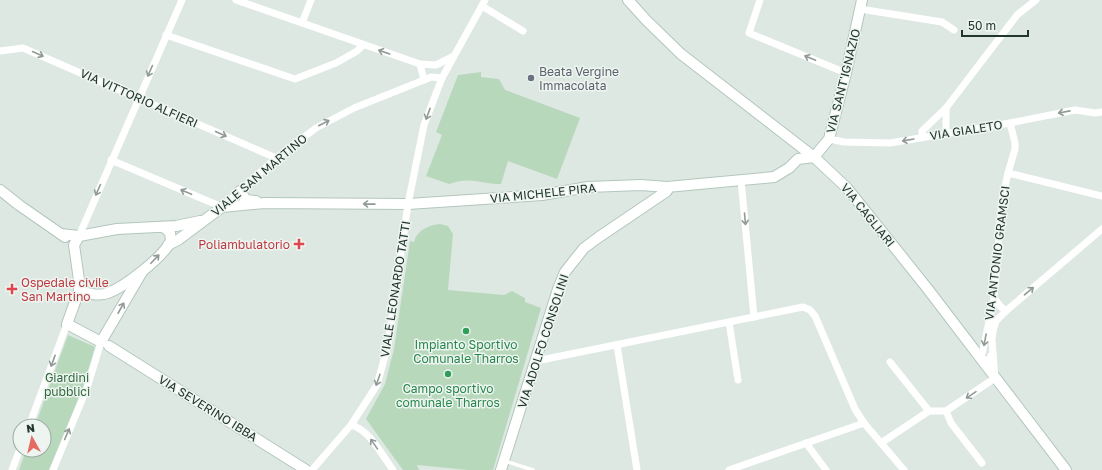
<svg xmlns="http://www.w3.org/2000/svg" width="1102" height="470" viewBox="0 0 1102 470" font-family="'Golos Text',sans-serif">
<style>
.green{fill:#b8d8bc}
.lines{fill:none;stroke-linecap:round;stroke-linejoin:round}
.secondary-casing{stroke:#b2c7bc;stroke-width:12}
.lane{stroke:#fff;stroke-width:3.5}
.street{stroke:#fff;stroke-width:7}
.secondary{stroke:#fff;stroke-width:10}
.oneway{stroke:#909a96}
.worship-dot{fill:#6b7280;stroke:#eef5f0;stroke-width:1.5}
.health-dot{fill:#e0444e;stroke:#eef5f0;stroke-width:1.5}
.leisure-dot{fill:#2e9e5b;stroke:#eef5f0;stroke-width:1.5}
.labels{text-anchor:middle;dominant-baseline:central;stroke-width:3;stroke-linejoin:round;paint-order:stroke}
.worship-label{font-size:12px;fill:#5b616d;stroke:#eef5f0;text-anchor:start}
.street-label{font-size:12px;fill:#21362d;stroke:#eef5f0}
.health-label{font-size:12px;fill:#be3a42;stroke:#eef5f0;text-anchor:end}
.leisure-label{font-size:12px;fill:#27864d;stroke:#eef5f0}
.park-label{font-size:12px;fill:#2f693c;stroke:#eef5f0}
</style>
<rect width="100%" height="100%" fill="#dee8e2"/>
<g class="green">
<path d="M481,72V77L499,79L505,90L580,118L557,179L508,161L501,184C481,184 470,176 449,184L426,176L442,135L436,132L458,75Z"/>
<path d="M440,224L448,226L453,234L448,290L504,295L512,291L525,298V302L541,308L493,470H468L417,465L419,470H403L366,419L385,384L394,349L410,241L414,242C417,230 429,225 440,224Z"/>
<path d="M68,335L95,347L83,387L49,470H19L26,450H44V426H35Z"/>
</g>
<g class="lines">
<g class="secondary-casing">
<g id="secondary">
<path d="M628,0L646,20L681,54L814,157L847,188L927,288L1066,470"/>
<path d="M0,190L19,205L65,237"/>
<path d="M240,191L246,200L256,201"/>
<path d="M61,234L79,236L117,229L176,226L200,221"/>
<path d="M79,236L74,245L79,280V291L67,324L101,342L142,272"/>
<path d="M168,245L178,240L222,207L264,203L408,204L542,195L588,187L641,185L667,187L774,177L789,168L798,159L814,157L829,139L846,73L862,0"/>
<path d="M79,291C87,293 96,296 104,294C122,290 163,257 171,241L170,233L165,228L161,227"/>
<path d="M109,346L306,470"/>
<path d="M501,470L558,289L565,272L584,248L599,237L667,191V187"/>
</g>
</g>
<path class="lane" d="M505,461L533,470"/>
<g class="street">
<path d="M236,0L420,64L436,65L452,57"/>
<path d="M760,0L749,33L846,73"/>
<path d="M482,6L523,31"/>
<path d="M860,9L942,22L954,30"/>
<path d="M302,23L311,0"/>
<path d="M166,35L295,79L336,63L357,51L363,45"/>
<path d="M0,51L23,48L276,158"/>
<path d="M420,64L424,80"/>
<path d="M946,134V108"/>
<path d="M922,137V131L946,108L1017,15L1036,0"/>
<path d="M829,139L844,142L890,143L1010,123L1075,110L1095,113L1102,112"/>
<path d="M111,160L222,207L276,158L316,128L354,108L424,80L431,77L442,78"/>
<path d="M1008,173L1102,196"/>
<path d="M741,180L754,317"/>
<path d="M79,236L182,0"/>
<path d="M994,298L1001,307L1006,311"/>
<path d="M729,322L738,380"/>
<path d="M617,345L637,470"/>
<path d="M993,353L988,360L981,359L994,298L1002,200L1008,173L1015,149V143L1010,123"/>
<path d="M536,361L803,307L810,310L815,316L855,409L864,423L904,470"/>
<path d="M890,362L929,411"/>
<path d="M946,411L951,423L982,463"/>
<path d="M351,425C370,430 381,454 393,470"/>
<path d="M29,426L67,324"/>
<path d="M806,443L826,470"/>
<path d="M881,443L929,411H946L995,378L992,340L993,331L996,321L1006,311L1102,229"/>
<path d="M12,470L20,449"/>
<path d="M53,470L87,388L101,342L106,344"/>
<path d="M312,470L351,425L377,385L388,345L408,204L424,125L442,78L485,0"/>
<path d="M729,470L864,423"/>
</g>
<use href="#secondary" class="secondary"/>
</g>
<defs><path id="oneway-shaft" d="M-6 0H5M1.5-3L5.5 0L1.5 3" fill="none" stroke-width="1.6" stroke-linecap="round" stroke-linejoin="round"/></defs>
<g class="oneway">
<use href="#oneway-shaft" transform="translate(384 52) rotate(-161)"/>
<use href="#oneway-shaft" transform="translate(38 54) rotate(24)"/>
<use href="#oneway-shaft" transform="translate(810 58) rotate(-157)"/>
<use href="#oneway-shaft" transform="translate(150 71) rotate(114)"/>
<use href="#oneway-shaft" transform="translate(1064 112) rotate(169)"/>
<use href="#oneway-shaft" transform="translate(428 114) rotate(110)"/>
<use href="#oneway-shaft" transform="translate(324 123) rotate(-27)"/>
<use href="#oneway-shaft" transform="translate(221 134) rotate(24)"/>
<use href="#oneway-shaft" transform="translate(908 140) rotate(170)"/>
<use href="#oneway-shaft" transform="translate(98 190) rotate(114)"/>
<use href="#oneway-shaft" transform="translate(186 192) rotate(-157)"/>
<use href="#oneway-shaft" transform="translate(369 204) rotate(-179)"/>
<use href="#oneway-shaft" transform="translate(745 219) rotate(85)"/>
<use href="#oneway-shaft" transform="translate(155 259) rotate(-46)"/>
<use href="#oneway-shaft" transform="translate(1029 291) rotate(-40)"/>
<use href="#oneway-shaft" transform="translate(121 308) rotate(-61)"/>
<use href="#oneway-shaft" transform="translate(985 340) rotate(101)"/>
<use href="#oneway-shaft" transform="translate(53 361) rotate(110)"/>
<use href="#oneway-shaft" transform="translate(378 380) rotate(109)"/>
<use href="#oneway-shaft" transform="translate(971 395) rotate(146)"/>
<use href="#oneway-shaft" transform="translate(67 434) rotate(-67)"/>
<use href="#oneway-shaft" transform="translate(374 444) rotate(-125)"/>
</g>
<circle class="worship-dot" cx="531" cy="78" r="4"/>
<g class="health-dot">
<path d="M297 238h4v4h4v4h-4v4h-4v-4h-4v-4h4z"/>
<path d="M10 283h4v4h4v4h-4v4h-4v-4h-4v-4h4z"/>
</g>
<g class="leisure-dot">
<circle cx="466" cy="331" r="4"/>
<circle cx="448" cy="374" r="4"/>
</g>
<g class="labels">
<g class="worship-label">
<text x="539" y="71">Beata Vergine<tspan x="539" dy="14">Immacolata</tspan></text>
</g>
<g class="street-label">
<text transform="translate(843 81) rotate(-76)">VIA SANT'IGNAZIO</text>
<text transform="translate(139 98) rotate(24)">VIA VITTORIO ALFIERI</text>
<text transform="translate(966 130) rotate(-9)">VIA GIALETO</text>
<text transform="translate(259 175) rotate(-40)">VIALE SAN MARTINO</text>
<text transform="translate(543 193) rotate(-6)">VIA MICHELE PIRA</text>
<text transform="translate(868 215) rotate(51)">VIA CAGLIARI</text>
<text transform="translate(997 253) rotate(-83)">VIA ANTONIO GRAMSCI</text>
<text transform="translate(395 289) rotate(-81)">VIALE LEONARDO TATTI</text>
<text transform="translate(543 341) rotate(-72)">VIA ADOLFO CONSOLINI</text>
<text transform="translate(208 408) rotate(32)">VIA SEVERINO IBBA</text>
</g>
<g class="health-label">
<text x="290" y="244">Poliambulatorio</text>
<text x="21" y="282" text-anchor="start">Ospedale civile<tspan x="21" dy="14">San Martino</tspan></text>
</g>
<g class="leisure-label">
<text x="466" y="344">Impianto Sportivo<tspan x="466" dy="14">Comunale Tharros</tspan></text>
<text x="448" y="388">Campo sportivo<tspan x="448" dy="14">comunale Tharros</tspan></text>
</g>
<g class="park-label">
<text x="67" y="377">Giardini<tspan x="67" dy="14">pubblici</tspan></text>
</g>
</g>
<g transform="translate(32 438) rotate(352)"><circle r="19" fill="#eef5f0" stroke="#9ca9a2"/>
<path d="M0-3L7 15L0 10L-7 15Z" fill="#e56a5f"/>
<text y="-6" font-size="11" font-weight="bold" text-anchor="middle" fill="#21362d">N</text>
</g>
<path d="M962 30v6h66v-6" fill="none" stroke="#21362d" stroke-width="2"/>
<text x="968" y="30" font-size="12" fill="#21362d" stroke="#eef5f0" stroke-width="3" paint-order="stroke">50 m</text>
</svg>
